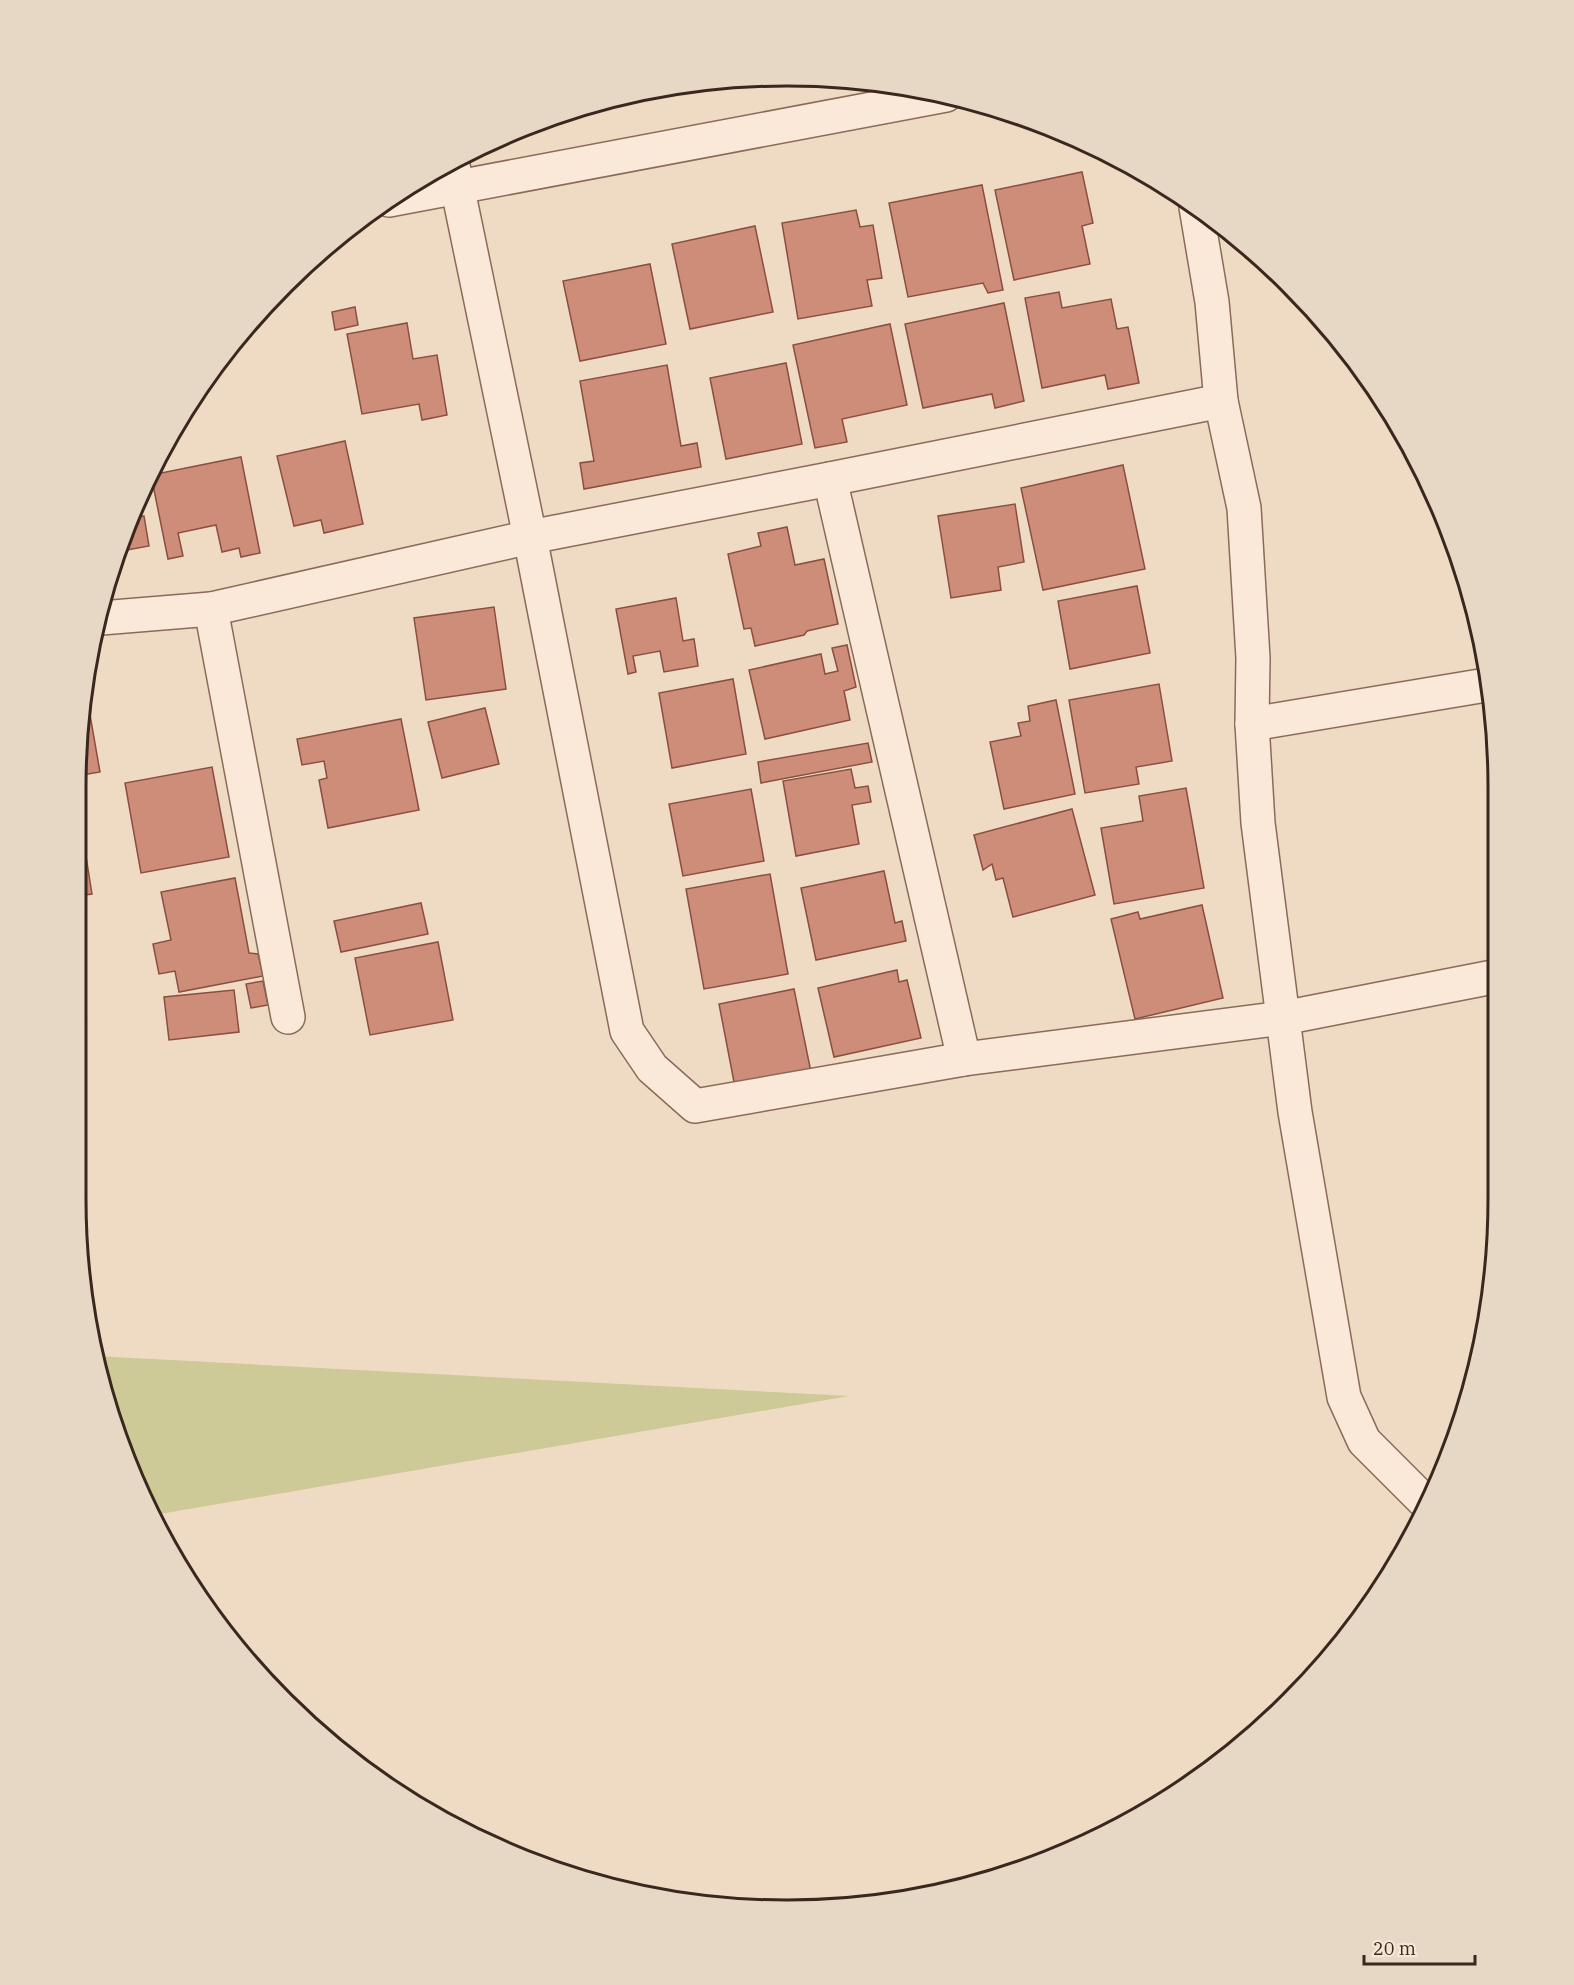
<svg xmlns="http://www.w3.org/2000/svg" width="1574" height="1985" viewBox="0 0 1574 1985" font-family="'IBM Plex Serif',serif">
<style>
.green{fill:#ceca97}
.building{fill:#ce8d79;stroke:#8a4f3f;stroke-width:1.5}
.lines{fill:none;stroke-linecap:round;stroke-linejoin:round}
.street-casing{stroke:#8a6b5a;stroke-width:36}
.street{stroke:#fae9d8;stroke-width:33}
.rim{fill:none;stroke:#3a271e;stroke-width:3}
</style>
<rect width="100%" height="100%" fill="#efdbc4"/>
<path class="green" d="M96,1356L849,1396L154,1515L99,1382Z"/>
<g class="building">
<path d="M1082,172L1093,223L1082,226L1090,264L1014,280L995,190Z"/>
<path d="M982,185L1003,290L988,293L983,283L908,297L889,203Z"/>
<path d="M856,210L860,227L873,225L882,278L867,280L872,306L798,319L782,223Z"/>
<path d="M755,226L773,312L690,329L672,244Z"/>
<path d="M650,264L666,344L580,361L563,281Z"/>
<path d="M1059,292L1062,308L1111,299L1117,329L1128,327L1139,383L1108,389L1105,375L1042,388L1025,298Z"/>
<path d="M1004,303L1024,401L995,408L992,394L923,408L905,324Z"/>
<path d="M355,307L358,325L335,330L332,312Z"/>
<path d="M407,323L413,359L437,355L447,415L422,420L419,404L362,414L347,334Z"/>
<path d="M890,324L907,405L842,419L847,442L815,448L793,345Z"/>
<path d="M786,363L802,444L726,459L710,378Z"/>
<path d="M667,365L681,446L697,443L701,467L584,489L580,463L594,461L580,381Z"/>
<path d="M345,441L363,524L324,533L321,520L294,526L277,456Z"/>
<path d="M241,457L260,553L241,557L239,548L222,552L216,525L178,533L183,556L168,559L151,475Z"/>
<path d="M1123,465L1145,569L1043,590L1021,488Z"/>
<path d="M1015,504L1024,562L998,567L1001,590L951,598L938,516Z"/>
<path d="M135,509L137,517L144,516L149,546L116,552Z"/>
<path d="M787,527L795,565L824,559L838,624L807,631L804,635L755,646L751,628L744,629L728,554L761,546L758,533Z"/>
<path d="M1137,586L1150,653L1070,669L1058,601Z"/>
<path d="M676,598L683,641L694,639L698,666L664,672L660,651L633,656L636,672L628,674L616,609Z"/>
<path d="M494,607L506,689L426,700L414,618Z"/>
<path d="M847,645L856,687L844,691L850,720L765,739L749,670L821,654L825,674L838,671L832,648Z"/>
<path d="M733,679L746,754L672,768L659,693Z"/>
<path d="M1159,684L1172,761L1136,767L1139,784L1085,793L1069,700Z"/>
<path d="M86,692L100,772L76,776L77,741Z"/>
<path d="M1056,700L1075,794L1004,809L990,742L1021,736L1018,723L1030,721L1028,706Z"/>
<path d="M485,708L499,764L442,778L428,722Z"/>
<path d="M401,719L419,810L328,828L319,780L327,778L324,761L302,765L297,739Z"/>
<path d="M868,743L872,762L761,783L758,762Z"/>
<path d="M212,767L229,857L141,873L125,783Z"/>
<path d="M851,769L855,788L868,786L871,802L852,805L859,844L796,856L783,781Z"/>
<path d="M1186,788L1204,888L1114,904L1101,828L1143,821L1139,796Z"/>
<path d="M751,789L764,861L683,876L669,804Z"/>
<path d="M1072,809L1095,895L1013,917L1003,878L996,880L992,864L983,870L974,835Z"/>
<path d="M85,850L92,894L76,896V851Z"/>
<path d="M884,871L895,923L902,921L906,941L816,960L801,888Z"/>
<path d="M770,874L788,974L704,989L686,889Z"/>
<path d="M235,878L249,953L258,954L263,976L179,992L175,971L159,974L153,944L171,940L161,892Z"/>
<path d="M421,903L428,934L341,952L334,921Z"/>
<path d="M1202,905L1223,998L1135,1019L1111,919L1138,912L1140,919Z"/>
<path d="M438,942L453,1020L370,1035L355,958Z"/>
<path d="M897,970L899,982L907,980L921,1038L834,1057L818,988Z"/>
<path d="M263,981L268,1005L251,1008L246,984Z"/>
<path d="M794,989L811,1072L735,1087L719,1004Z"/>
<path d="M234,990L239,1032L169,1040L164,997Z"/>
</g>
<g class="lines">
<g class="street-casing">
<g id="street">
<path d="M452,161L530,537L627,1031L652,1068L695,1106L964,1059L1283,1018L1498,976"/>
<path d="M389,200L946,95"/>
<path d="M1196,207L1212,302L1221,401L1244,508L1253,658L1252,724L1258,823L1295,1112L1344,1397L1364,1441L1423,1500L1428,1502"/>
<path d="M830,479L964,1059"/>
<path d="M211,609L288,1017"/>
<path d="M101,618L211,609L530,537L830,479L1221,401"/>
<path d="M1252,724L1486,685"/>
</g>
</g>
<use href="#street" class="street"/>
</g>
<path d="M0 0H1574V1985H0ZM787 86H787A701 701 0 0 1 1488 787V1199A701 701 0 0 1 787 1900H787A701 701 0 0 1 86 1199V787A701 701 0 0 1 787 86Z" fill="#e7d7c5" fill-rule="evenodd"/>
<path class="rim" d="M787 86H787A701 701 0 0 1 1488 787V1199A701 701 0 0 1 787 1900H787A701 701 0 0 1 86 1199V787A701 701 0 0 1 787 86Z"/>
<path d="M1364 1955v9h111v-9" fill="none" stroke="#3a271e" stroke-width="3"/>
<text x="1373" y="1955" font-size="18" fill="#3a271e" stroke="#f6e6d4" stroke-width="4.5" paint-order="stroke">20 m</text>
</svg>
